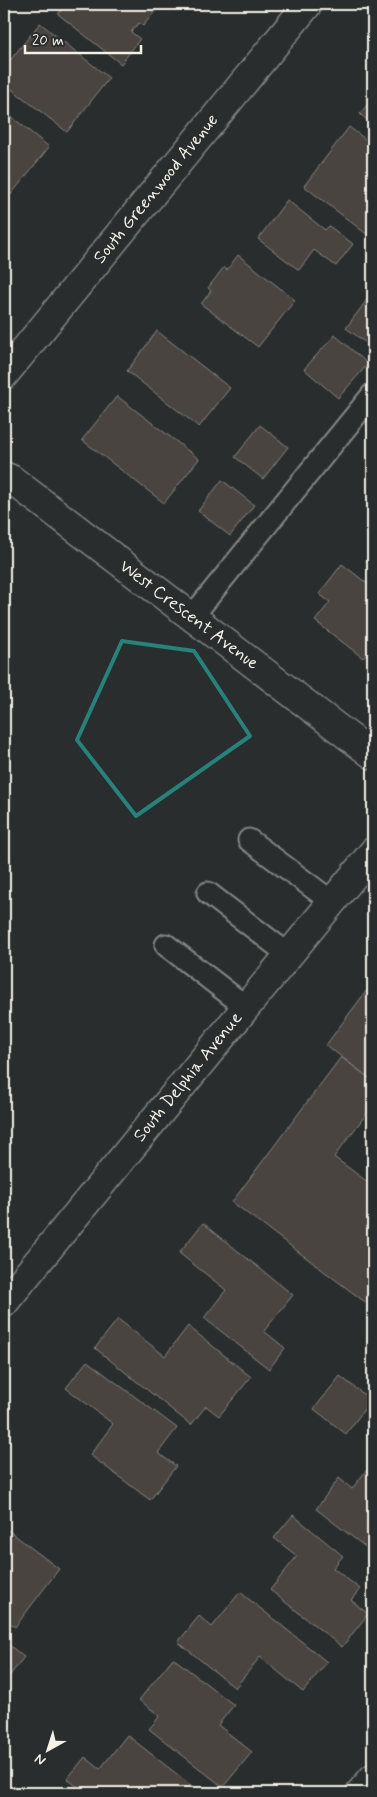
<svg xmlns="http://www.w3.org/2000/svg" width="377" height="1797" viewBox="0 0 377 1797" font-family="Mynerve,sans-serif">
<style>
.building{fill:#706058;stroke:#f4f1e8}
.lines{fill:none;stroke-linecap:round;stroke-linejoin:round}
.lane-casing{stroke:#f4f1e8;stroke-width:25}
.street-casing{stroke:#f4f1e8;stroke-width:31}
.lane{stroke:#2a2d2e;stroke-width:21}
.street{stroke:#2a2d2e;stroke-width:28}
.marked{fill:none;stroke:#26827a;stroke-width:4;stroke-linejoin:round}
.labels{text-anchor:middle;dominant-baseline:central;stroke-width:4.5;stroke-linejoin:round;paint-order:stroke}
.street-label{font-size:18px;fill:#f4f1e8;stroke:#2a2d2e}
</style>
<rect width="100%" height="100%" fill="#2a2d2e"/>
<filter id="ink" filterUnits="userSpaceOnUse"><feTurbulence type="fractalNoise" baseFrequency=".02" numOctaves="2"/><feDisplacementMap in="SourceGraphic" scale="10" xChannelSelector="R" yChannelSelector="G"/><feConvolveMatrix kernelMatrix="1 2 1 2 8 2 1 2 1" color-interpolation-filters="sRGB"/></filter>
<g filter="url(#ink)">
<g class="building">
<path d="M66,4H159L160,5L143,26L139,23L131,32L140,39L121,64L58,14Z"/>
<path d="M40,23L109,78L67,132L4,83V68Z"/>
<path d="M373,97V125L360,114Z"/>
<path d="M7,113L49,147L5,202L4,201V117Z"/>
<path d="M349,127L373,145V239L304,186Z"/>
<path d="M287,200L325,230L329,226L353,244L336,266L314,250L299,270L258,239Z"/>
<path d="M238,255L295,300L258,347L201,304L211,291L208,288L224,267L227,270Z"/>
<path d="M372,293L373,295V348L346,328Z"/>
<path d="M157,331L230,388L199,427L127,371Z"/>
<path d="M335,335L368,364L338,398L304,369Z"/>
<path d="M117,396L199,459L164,503L82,440Z"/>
<path d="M260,425L288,447L263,479L235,457Z"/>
<path d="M222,480L254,505L230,536L198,511Z"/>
<path d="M373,550V566L366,561Z"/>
<path d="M342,564L373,588V660L366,655L363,658L315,621L330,602L319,594Z"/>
<path d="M373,982V1081L326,1045Z"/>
<path d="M341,1057L373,1081V1105L334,1157L373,1186V1308L232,1202Z"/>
<path d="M203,1223L293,1295L264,1331L285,1348L269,1369L204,1318L226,1290L179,1253Z"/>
<path d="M118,1319L165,1356L188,1326L251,1377L219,1416L206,1406L191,1425L95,1348Z"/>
<path d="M87,1361L177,1428L158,1453L176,1466L150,1500L90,1455L113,1424L66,1388Z"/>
<path d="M340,1376L371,1400L346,1434L314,1409Z"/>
<path d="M372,1463L373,1550L372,1552L316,1509L339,1478L352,1489Z"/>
<path d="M293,1515L343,1556L333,1568L360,1589L351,1600L368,1614L342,1647L270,1590L297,1556L274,1538Z"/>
<path d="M4,1527L59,1569L15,1627L4,1618Z"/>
<path d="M240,1592L327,1662L303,1692L260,1657L235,1688L178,1642L199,1616L212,1627Z"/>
<path d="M4,1641L24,1657L4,1683Z"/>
<path d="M173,1658L234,1705L218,1725L252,1752L223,1787L149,1729L160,1716L139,1700Z"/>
<path d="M127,1735L201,1793H86L67,1779L85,1757L100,1769Z"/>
<path d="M48,1788L54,1793H44Z"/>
</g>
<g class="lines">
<g class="lane-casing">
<g id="lane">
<path d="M191,618L373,394"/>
<path d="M249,840L332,902"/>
<path d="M208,893L289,955"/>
<path d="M166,945L246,1007"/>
</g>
</g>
<g class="street-casing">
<g id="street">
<path d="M4,375L308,4"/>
<path d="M4,476L11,479L373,755"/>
<path d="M4,1303L373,852"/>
<path d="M360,1793L373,1778"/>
</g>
</g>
<use href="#lane" class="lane"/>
<use href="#street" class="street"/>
</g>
</g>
<path d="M0 0H377V1797H0ZM122,641L194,651L250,736L136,816L77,740Z" fill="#2a2d2e" fill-opacity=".55" fill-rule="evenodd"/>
<path class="marked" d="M122,641L194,651L250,736L136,816L77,740Z"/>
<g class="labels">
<g class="street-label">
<text transform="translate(156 189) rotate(-51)">South Greenwood Avenue</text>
<text transform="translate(189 615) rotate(37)">West Crescent Avenue</text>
<text transform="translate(188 1077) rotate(-51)">South Delphia Avenue</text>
</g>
</g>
<rect width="377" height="1797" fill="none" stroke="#2a2d2e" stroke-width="20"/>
<rect x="10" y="10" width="357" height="1777" fill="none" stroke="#f4f1e8" stroke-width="2" filter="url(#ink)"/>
<g transform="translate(48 1750) rotate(219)" stroke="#2a2d2e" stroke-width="4" paint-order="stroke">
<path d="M0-4L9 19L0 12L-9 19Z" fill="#f4f1e8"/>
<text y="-8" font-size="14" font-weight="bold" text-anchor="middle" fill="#f4f1e8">N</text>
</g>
<path d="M25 45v8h116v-8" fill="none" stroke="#f4f1e8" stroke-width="2.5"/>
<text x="32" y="45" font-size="15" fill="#f4f1e8" stroke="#2a2d2e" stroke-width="4" paint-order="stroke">20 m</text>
</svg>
